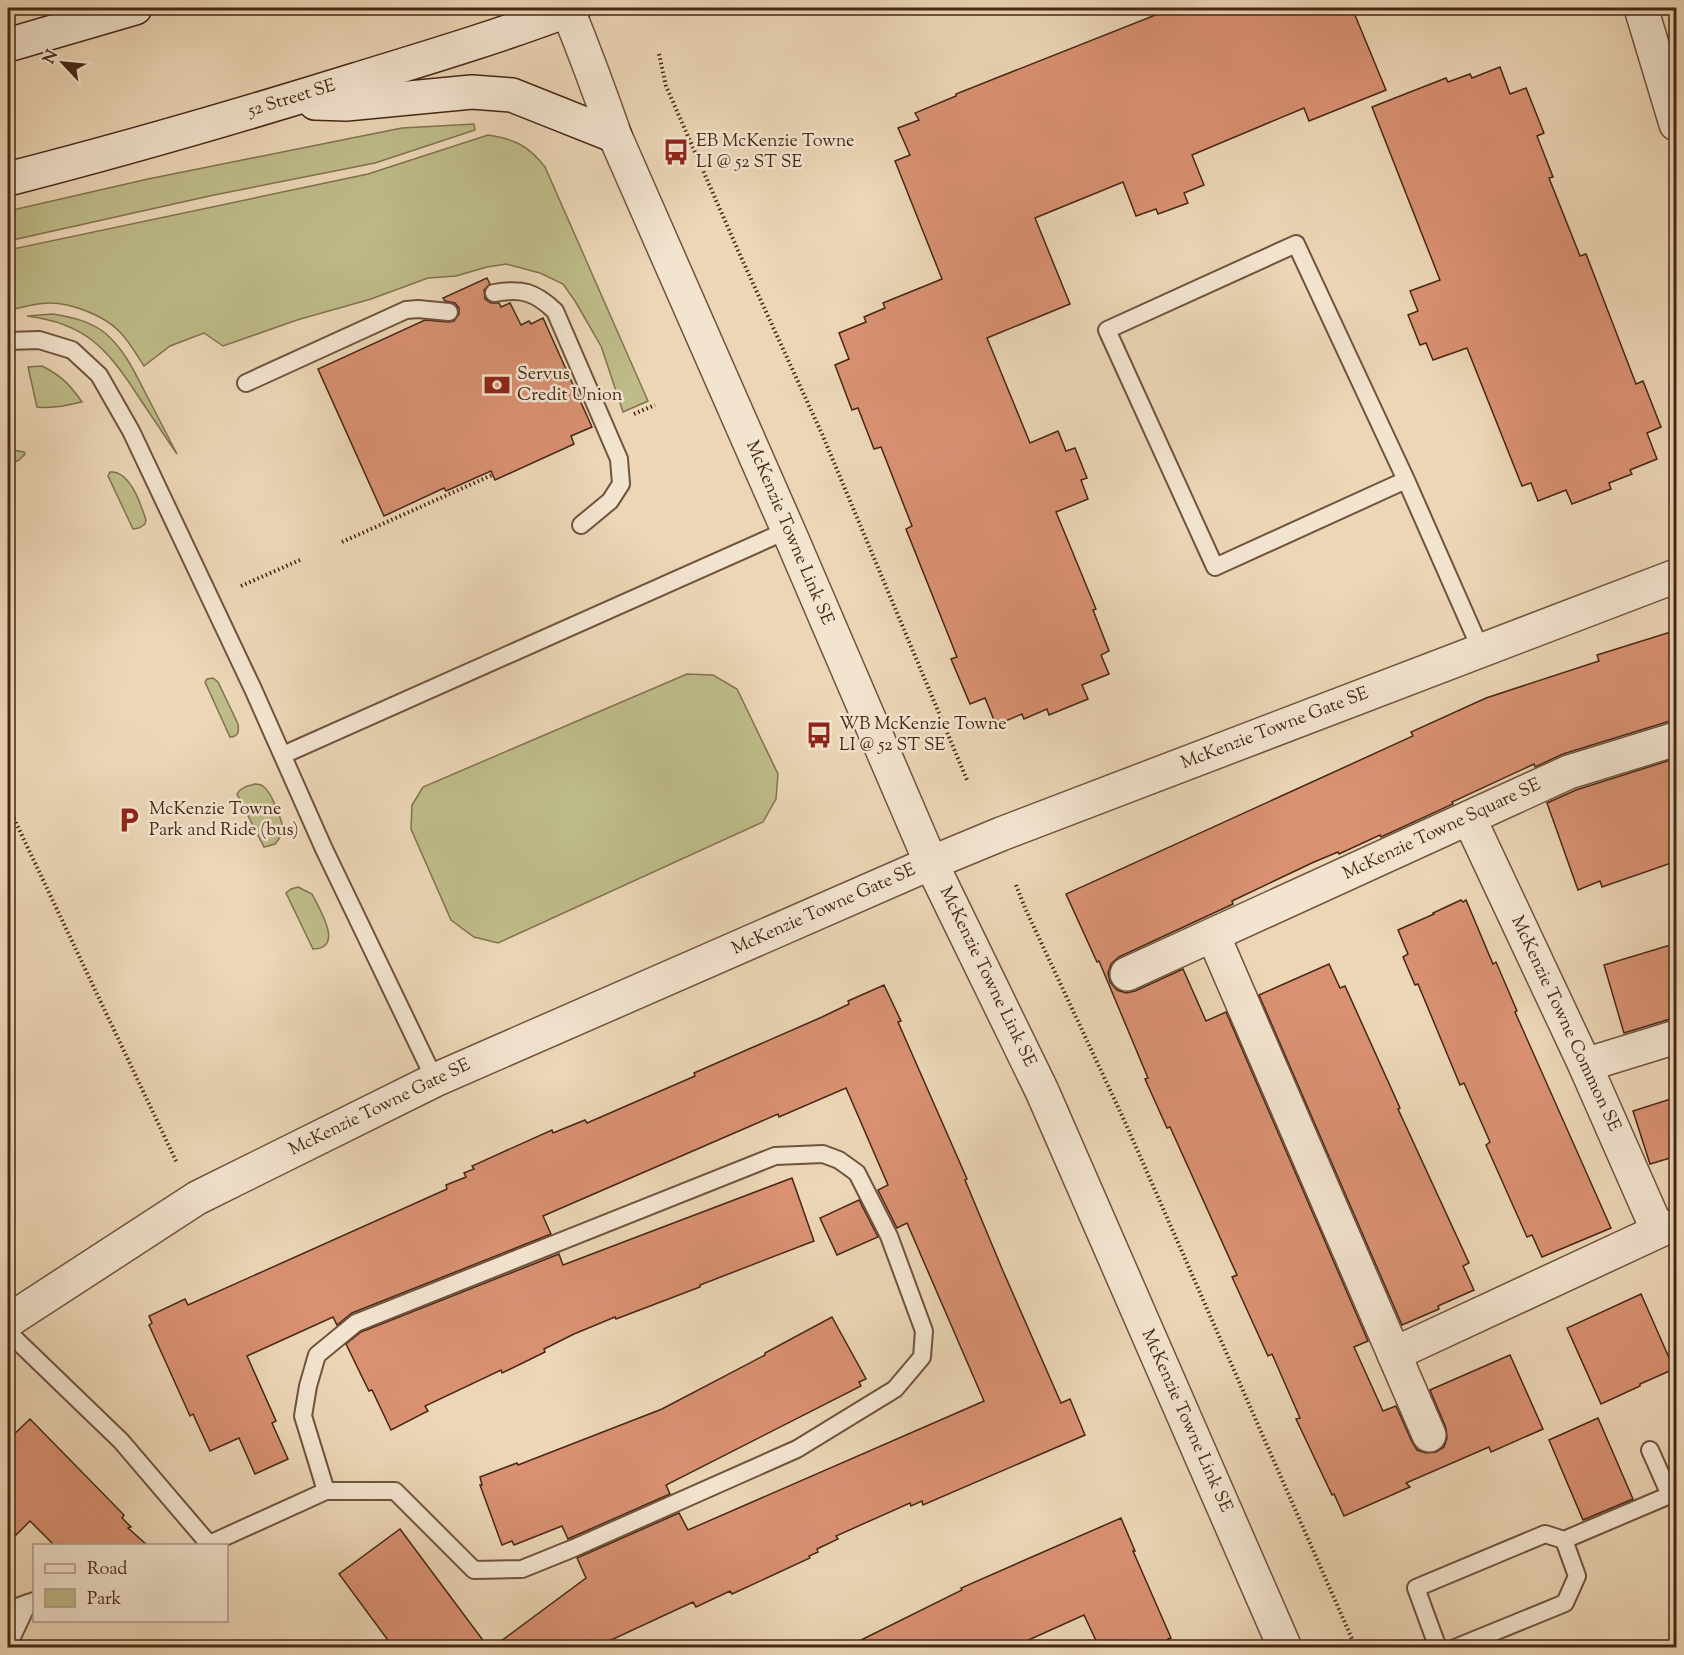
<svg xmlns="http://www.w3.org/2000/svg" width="1684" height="1655" viewBox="0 0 1684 1655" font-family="'Sorts Mill Goudy',serif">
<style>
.green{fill:#bebc89;stroke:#82724f;stroke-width:1.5}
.building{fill:#d99172;stroke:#462715;stroke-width:1.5}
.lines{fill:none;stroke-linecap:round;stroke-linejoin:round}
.lane-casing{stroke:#70533d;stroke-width:20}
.street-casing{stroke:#70533d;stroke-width:36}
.secondary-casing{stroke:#462715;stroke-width:36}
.path{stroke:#462715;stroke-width:4;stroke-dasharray:1.5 3;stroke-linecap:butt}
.lane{stroke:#f3e4d0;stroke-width:16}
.street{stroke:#f3e4d0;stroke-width:33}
.secondary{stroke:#f3e4d0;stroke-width:33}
.labels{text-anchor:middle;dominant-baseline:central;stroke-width:5;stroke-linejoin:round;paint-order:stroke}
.street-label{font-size:18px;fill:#462715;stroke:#f3e4d0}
.poi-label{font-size:18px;fill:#462715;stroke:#f3e4d0;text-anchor:start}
</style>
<rect width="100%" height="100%" fill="#ecd6b6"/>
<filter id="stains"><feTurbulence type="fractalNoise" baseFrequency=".00333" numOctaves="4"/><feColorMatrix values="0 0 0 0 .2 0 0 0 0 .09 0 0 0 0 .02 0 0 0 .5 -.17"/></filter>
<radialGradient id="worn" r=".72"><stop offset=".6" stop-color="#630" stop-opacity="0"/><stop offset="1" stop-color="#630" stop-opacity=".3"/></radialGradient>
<g class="green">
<path d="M474,124L475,130L375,163L214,195L8,241V211L148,179L352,138L402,128Z"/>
<path d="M488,135C514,139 528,145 545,167L648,401L623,412L601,346L575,301L563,284L540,273L506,264L487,267L456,276L428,278L371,299L297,320L223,346L204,333L170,346L144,366C136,354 129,341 119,331C103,315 71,303 50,303C35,303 21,308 8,310V250L368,174Z"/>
<path d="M53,314C71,317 90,321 105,333C125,350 135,373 147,396C157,415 167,435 177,454C164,435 151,415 138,396C108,349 85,323 27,316Z"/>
<path d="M42,366C62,376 70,385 82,402C67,405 53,409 37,407L28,367Z"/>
<path d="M12,450L24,452L25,454L19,460L8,465V451Z"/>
<path d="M110,472C130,470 141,505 146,520L145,524L139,528L133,529L108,476Z"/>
<path d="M687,674L713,675L737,689L778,774L776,799L763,822L498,943L474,937L451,920L411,829L412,805L423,787Z"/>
<path d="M213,678L218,682L238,724C239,730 239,737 230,737L205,682L207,679Z"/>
<path d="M255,784C258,784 261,784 264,787C272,793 282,821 284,832L275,844L264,847L237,794C241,787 248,786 255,784Z"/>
<path d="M298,887L312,894C319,908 345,949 313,949L286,893L291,889Z"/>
</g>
<g class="building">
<path d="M1173,8H1352L1386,90L1309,121L1304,108L1192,155L1204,185L1184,193L1188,203L1158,214L1156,209L1136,216L1123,182L1035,218L1070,304L987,338L1030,443L1058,431L1066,451L1075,448L1087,478L1081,480L1088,499L1056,512L1096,609L1093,610L1109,651L1101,655L1109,674L1082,685L1088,699L1049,715L1047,709L1024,719L1022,714L996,725L985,698L970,704L951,659L957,657L906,529L912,526L881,447L874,449L858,408L852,410L835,365L849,359L839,333L866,322L864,317L885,308L883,303L942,279L895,161L910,155L898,128L919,120L915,113L956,96V94Z"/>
<path d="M1500,67L1510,94L1526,88L1544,133L1537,136L1553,177L1549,178L1580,256L1586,254L1636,384L1643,381L1661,427L1647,433L1657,459L1630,470L1632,474L1609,483L1611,489L1572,504L1566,490L1538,501L1531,483L1522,486L1467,348L1433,360L1426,343L1420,345L1408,315L1418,311L1410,291L1440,280L1372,107L1446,78L1448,82L1470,74L1472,78Z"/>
<path d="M487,278L490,284L484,290L485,299L491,303H499L501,307L510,303L521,325L529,321L531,324L543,318L592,427L571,436L574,444L495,480L491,471L446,491L444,488L384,516L318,369L425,320L448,322L454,321L459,314V308L455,303L445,301L443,298Z"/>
<path d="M1677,630V721H1670L1563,754L1535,767L1534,764L1452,802L1453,804L1381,837L1380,835L1339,854L1338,852L1314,862L1232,901L1233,904L1119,957L1111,964L1108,973L1110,982L1117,990L1126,993L1135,991L1183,969L1206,1021L1226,1012L1368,1341L1354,1347L1383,1411L1396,1406L1412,1442L1417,1450L1426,1453L1436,1452L1444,1447L1447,1438L1446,1428L1430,1390L1510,1355L1543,1429L1491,1452L1489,1447L1406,1483L1410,1487L1344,1516L1334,1494L1332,1495L1296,1419L1300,1418L1272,1354L1268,1356L1232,1277L1237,1275L1170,1127L1167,1128L1145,1079L1148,1078L1099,961L1097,962L1066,894L1413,736L1411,732L1486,698L1599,661L1597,655Z"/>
<path d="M1677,758V861L1602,887L1600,881L1578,890L1547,803L1576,790Z"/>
<path d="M1461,900L1463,902L1466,900L1493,964L1496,962L1517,1011L1515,1012L1611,1228L1542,1257L1532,1235L1527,1237L1486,1145L1490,1142L1464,1083L1460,1085L1418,984L1415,985L1403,957L1408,954L1398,930L1434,914L1433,913Z"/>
<path d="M1677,943V1019H1670L1624,1033L1604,965Z"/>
<path d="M1329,964L1340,988L1345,986L1400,1108L1398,1109L1469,1263L1463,1266L1474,1290L1438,1306L1439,1309L1402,1325L1259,995Z"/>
<path d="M884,985L901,1021L898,1022L967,1179L965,1180L1003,1271L1061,1403L1070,1399L1085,1435L923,1505L922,1501L911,1506L910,1503L836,1536L838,1539L817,1549L818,1552L809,1556L810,1558L732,1594L730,1591L696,1607L693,1602L596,1647H493L586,1578L577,1558L679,1513L688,1530L984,1401L907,1223L897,1228L878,1190L888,1185L846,1088L779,1117L778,1114L543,1216L551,1234L352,1313L337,1325L333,1317L247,1356L276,1421L272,1423L288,1459L255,1474L239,1438L210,1451L193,1414L190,1416L149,1325L152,1323L149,1316L185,1299L188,1305L447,1189L446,1185L466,1177L464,1173L474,1169L472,1166L552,1130L553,1133L585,1120L587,1123L695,1076L694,1073L822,1017L849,1004L848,1001Z"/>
<path d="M1677,1097V1156L1650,1164L1633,1111Z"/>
<path d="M792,1178L814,1241L700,1285V1287L616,1319L615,1317L574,1334L544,1349L545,1352L502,1373L501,1370L425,1406L428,1411L391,1430L372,1390L369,1391L346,1344L361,1332L559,1254L563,1265Z"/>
<path d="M859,1200L878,1237L837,1255L820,1218Z"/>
<path d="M1641,1294L1674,1369L1640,1384V1386L1601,1404L1567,1328Z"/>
<path d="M832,1317L866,1379L859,1382L861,1386L666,1485L670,1494L570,1538L568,1539L562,1526L514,1545L512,1541L502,1545L480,1485H482L480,1477L517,1463L518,1465L662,1409L765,1355V1353Z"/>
<path d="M1598,1418L1633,1499L1583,1520L1549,1440Z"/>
<path d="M30,1419L124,1515L122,1518L131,1527L128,1528L147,1545H54L30,1521L8,1543V1440Z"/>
<path d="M1121,1518L1135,1551H1133L1171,1638L1168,1639L1172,1647H1099L1084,1615L1013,1647H847L962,1590L961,1588Z"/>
<path d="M400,1529L488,1647H393L339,1574Z"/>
</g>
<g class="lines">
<g class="lane-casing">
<g id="lane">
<path d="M494,293C522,288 535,292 555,311L619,459L621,484L610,501L581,525"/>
<path d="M8,341L39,340L72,350L99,375L131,431L253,689L324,849L435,1080"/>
<path d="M246,383L406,310L418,309L449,312"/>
<path d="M1406,480L1215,567L1107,330L1296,244L1406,480L1481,650"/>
<path d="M283,755L788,530"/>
<path d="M8,1332L121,1441L209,1544"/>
<path d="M1564,1540L1670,1495L1650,1450"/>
<path d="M205,1546L326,1491H395L474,1570L522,1569L574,1548L797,1449L895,1389L922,1357L924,1331L889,1236L857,1173L839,1160L823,1154L775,1156L356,1323L317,1355L308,1386L303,1416L326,1491"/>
<path d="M8,1610L34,1601"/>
<path d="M9,1648L10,1641L28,1603"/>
<path d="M1438,1648L1416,1588L1545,1534L1564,1540L1577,1576L1565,1603L1455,1648"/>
</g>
</g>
<g class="street-casing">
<g id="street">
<path d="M567,8C584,50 600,93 615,136L788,530L931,863L1042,1091L1285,1648"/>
<path d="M1641,8L1676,124"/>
<path d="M1469,818L1585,1065L1658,1231"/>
<path d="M1213,935L1429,1435"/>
<path d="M1127,974L1569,772L1676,739"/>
<path d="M1585,1065L1676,1037"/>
<path d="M8,1321L197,1198L435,1080L931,863L1001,834L1676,576"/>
<path d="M1394,1354L1665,1228L1676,1226"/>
</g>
</g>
<g class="secondary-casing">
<g id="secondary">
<path d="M8,45L135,8"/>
<path d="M315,103L346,104L472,92L512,95L615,136"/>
<path d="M8,179C125,149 242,115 358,79C430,57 503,35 574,8"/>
</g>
</g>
<g class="path">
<path d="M659,54L666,86L740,255L822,434L967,780"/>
<path d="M8,384H11L9,370"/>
<path d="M634,414L655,405"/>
<path d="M342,542L492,475"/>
<path d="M241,586L300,560"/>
<path d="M8,806L177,1163"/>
<path d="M1016,885L1025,908L1125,1122L1356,1648"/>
</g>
<use href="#lane" class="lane"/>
<use href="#street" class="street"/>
<use href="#secondary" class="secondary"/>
</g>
<defs>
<g id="bus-bare" transform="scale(2.07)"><path d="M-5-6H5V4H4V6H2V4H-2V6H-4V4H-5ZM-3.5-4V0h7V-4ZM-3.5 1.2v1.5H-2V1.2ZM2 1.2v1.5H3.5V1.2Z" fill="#8f2418" stroke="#f3e4d0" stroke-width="2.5" paint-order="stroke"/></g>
<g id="bank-bare" transform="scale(2.07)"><path d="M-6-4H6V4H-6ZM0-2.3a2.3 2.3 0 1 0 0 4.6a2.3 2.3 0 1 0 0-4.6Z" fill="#8f2418" stroke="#f3e4d0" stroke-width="2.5" paint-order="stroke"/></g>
<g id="parking-bare" transform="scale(2.07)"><path d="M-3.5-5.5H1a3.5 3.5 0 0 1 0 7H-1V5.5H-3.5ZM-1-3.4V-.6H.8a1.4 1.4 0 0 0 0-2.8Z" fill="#8f2418" stroke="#f3e4d0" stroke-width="2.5" paint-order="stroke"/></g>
</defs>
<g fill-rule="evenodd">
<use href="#bus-bare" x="676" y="152"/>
<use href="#bank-bare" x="497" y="385"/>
<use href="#bus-bare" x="819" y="735"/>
<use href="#parking-bare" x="129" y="820"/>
</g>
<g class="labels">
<g class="street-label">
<text transform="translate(292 99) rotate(-17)">52 Street SE</text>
<text transform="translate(789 533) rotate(67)">McKenzie Towne Link SE</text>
<text transform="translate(1275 729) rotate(-21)">McKenzie Towne Gate SE</text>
<text transform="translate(1442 830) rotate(-25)">McKenzie Towne Square SE</text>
<text transform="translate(824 910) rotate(-24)">McKenzie Towne Gate SE</text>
<text transform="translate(987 977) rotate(64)">McKenzie Towne Link SE</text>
<text transform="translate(1565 1024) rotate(65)">McKenzie Towne Common SE</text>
<text transform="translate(380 1108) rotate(-26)">McKenzie Towne Gate SE</text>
<text transform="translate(1186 1421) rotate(66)">McKenzie Towne Link SE</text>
</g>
<g class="poi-label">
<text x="696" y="142">EB McKenzie Towne<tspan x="696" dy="21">LI @ 52 ST SE</tspan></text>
<text x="517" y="375">Servus<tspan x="517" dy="21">Credit Union</tspan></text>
<text x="839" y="725">WB McKenzie Towne<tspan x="839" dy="21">LI @ 52 ST SE</tspan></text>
<text x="149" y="810">McKenzie Towne<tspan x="149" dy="21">Park and Ride (bus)</tspan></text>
</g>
</g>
<rect width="1684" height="1655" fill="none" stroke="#ecd6b6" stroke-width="30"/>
<rect x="9" y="9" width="1666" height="1637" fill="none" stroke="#462715" stroke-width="3"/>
<rect x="15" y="15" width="1654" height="1625" fill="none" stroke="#462715" stroke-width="1.5"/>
<rect x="33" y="1544" width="195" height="78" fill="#f3e4d0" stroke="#ae9885" stroke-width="1.5"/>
<rect x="45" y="1564" width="30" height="9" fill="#f3e4d0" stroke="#ae9885" stroke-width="1.5"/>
<text x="87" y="1574" font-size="18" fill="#462715">Road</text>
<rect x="45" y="1589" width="30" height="18" fill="#bebc89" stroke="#ae9885" stroke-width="1.5"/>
<text x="87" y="1604" font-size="18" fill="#462715">Park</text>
<g transform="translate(63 63) rotate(296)" stroke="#f3e4d0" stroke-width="4.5" paint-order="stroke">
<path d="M0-4.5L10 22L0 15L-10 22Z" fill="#462715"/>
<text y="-9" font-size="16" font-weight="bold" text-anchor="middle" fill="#462715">N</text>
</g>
<rect width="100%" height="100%" filter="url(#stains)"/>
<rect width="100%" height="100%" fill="url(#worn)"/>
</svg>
